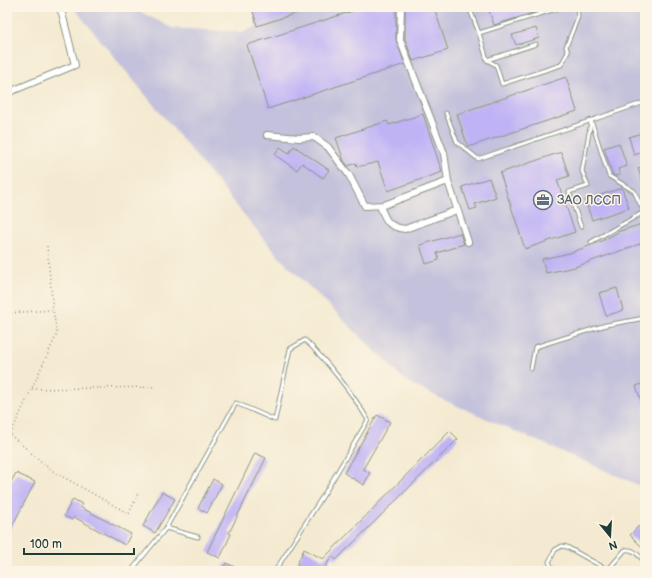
<svg xmlns="http://www.w3.org/2000/svg" width="652" height="578" viewBox="0 0 652 578" font-family="'Balsamiq Sans',sans-serif">
<style>
.industrial{fill:#c3c1db}
.building{fill:#c0b3f5}
.lines{fill:none;stroke-linecap:round;stroke-linejoin:round}
.service-casing{stroke:#8a9482;stroke-width:5}
.minor-casing{stroke:#8a9482;stroke-width:8}
.path{stroke:#8a9482;stroke-width:1.5;stroke-dasharray:1 3;stroke-linecap:butt}
.service{stroke:#fff;stroke-width:3}
.minor{stroke:#fff;stroke-width:6}
.labels{text-anchor:middle;dominant-baseline:central;stroke-width:3;stroke-linejoin:round;paint-order:stroke}
.service-label{font-size:13px;fill:#4e5e75;stroke:#fcf5e5;text-anchor:start}
</style>
<rect width="100%" height="100%" fill="#fcf5e5"/>
<filter id="ink" filterUnits="userSpaceOnUse"><feTurbulence type="fractalNoise" baseFrequency=".025" numOctaves="2"/><feDisplacementMap in="SourceGraphic" scale="8" xChannelSelector="R" yChannelSelector="G"/><feConvolveMatrix kernelMatrix="1 2 1 2 8 2 1 2 1" color-interpolation-filters="sRGB"/></filter>
<filter id="wash" filterUnits="userSpaceOnUse"><feTurbulence type="fractalNoise" baseFrequency=".012" numOctaves="4" result="noise"/><feDisplacementMap in="SourceGraphic" scale="16" xChannelSelector="R" yChannelSelector="G"/><feGaussianBlur stdDeviation="0.9" result="paint"/><feColorMatrix in="noise" values="0 0 0 0 0 0 0 0 0 0 0 0 0 0 0 0 0 1.4 0 .05"/><feComposite in="paint" operator="in"/></filter>
<g filter="url(#wash)">
<rect width="100%" height="100%" fill="#f4ead1"/>
<path class="industrial" d="M73,7H131L172,28L241,32L314,7H645V488L446,401L407,382L279,257Z"/>
<g id="blocks">
<g class="building">
<path d="M252,7H312V8L257,26Z"/>
<path d="M365,7H396V40L405,64L268,109L247,45Z"/>
<path d="M405,7H434L448,50L413,61L405,39Z"/>
<path d="M488,7H549V8L494,25Z"/>
<path d="M536,28L539,38L516,45L512,35Z"/>
<path d="M566,77L577,111L468,147L457,114Z"/>
<path d="M423,114L442,172L388,191L378,162L357,167L356,163L348,166L344,161L336,138L387,121L389,125Z"/>
<path d="M645,132V151L634,155L629,137Z"/>
<path d="M619,143L627,166L618,169L620,175L615,176L613,175L604,148Z"/>
<path d="M294,146L329,170L323,178L302,163L297,170L275,155L280,147L289,153Z"/>
<path d="M561,152L569,176L557,180L575,232L525,249L500,173Z"/>
<path d="M645,166V187H644L638,168Z"/>
<path d="M489,178L496,197L475,204L477,208L470,210L462,187Z"/>
<path d="M622,188L629,208L592,220L585,200Z"/>
<path d="M645,223V242L575,267L546,273L542,259L570,253L602,241L620,231Z"/>
<path d="M460,233L464,244L437,253L439,260L426,264L420,245Z"/>
<path d="M617,288L623,310L606,316L599,293Z"/>
<path d="M645,383V409H644L636,386Z"/>
<path d="M377,415L390,422L363,469L370,473L364,485L344,473Z"/>
<path d="M450,431L458,439L336,560L332,556L323,571H314L306,567L304,571H294L304,549L323,559Z"/>
<path d="M255,453L266,458L229,533L231,534L220,558L207,552Z"/>
<path d="M16,473L35,482L7,536V489Z"/>
<path d="M213,479L222,484L207,513L198,508Z"/>
<path d="M162,492L175,499L155,533L143,526Z"/>
<path d="M73,499L82,504L80,507L131,534L125,545L74,517L72,520L64,516Z"/>
<path d="M639,526L645,532V550L630,535Z"/>
<path d="M226,563L243,571H222Z"/>
</g>
</g>
</g>
<g filter="url(#ink)">
<use href="#blocks" fill-opacity="0" stroke="#8a9482" stroke-width="1"/>
<g class="lines">
<g class="service-casing">
<g id="service">
<path d="M469,7L479,33L562,7"/>
<path d="M479,33L487,60L496,65L502,84L561,65L568,52L566,47L578,17L577,7"/>
<path d="M487,60L536,44"/>
<path d="M446,113L457,142L478,159L645,102"/>
<path d="M581,227L569,192L588,186L582,171L591,122"/>
<path d="M591,242L644,212L634,191L609,176L591,120"/>
<path d="M531,369L535,347L606,325L645,318"/>
<path d="M166,528L236,403L275,420L290,349L305,340C327,361 353,394 368,420L326,491L275,571"/>
<path d="M131,571L166,528L198,537"/>
<path d="M557,571L552,568L549,562L555,550L562,546L567,547L608,570"/>
<path d="M607,571L625,550C634,548 639,556 645,562"/>
</g>
</g>
<g class="minor-casing">
<g id="minor">
<path d="M401,7L400,40L444,153L448,181L468,242"/>
<path d="M7,93L75,65L62,13L58,7"/>
<path d="M267,135L299,138L314,137L328,147L349,175L365,206L384,205L448,181"/>
<path d="M380,206C386,221 388,227 405,229L457,210"/>
</g>
</g>
<g class="path">
<path d="M47,246L53,310"/>
<path d="M7,313L53,310L57,334L10,435"/>
<path d="M32,389L156,387"/>
<path d="M7,432L51,470L129,514L138,493"/>
</g>
<use href="#service" class="service"/>
<use href="#minor" class="minor"/>
</g>
</g>
<defs>
<g id="office-ring" transform="scale(1)"><circle r="9.5" fill="#fcf5e5" stroke="#5c6f8a" stroke-width="1.5"/><path d="M-6-3h4V-5.5h4V-3h4V5H-6ZM-1-4.5V-3h2v-1.5ZM-6 0V1H6V0Z" fill="#5c6f8a"/></g>
</defs>
<g fill-rule="evenodd">
<use href="#office-ring" x="543" y="200"/>
</g>
<g class="labels">
<g class="service-label">
<text x="557" y="200">ЗАО ЛССП</text>
</g>
</g>
<rect width="652" height="578" fill="none" stroke="#fcf5e5" stroke-width="24"/>
<g transform="translate(610 536) rotate(162)" stroke="#fcf5e5" stroke-width="3" paint-order="stroke">
<path d="M0-3L7 15L0 10L-7 15Z" fill="#1f3d34"/>
<text y="-6" font-size="11" font-weight="bold" text-anchor="middle" fill="#1f3d34">N</text>
</g>
<path d="M24 548v6h110v-6" fill="none" stroke="#1f3d34" stroke-width="2"/>
<text x="30" y="548" font-size="12" fill="#1f3d34" stroke="#fcf5e5" stroke-width="3" paint-order="stroke">100 m</text>
</svg>
